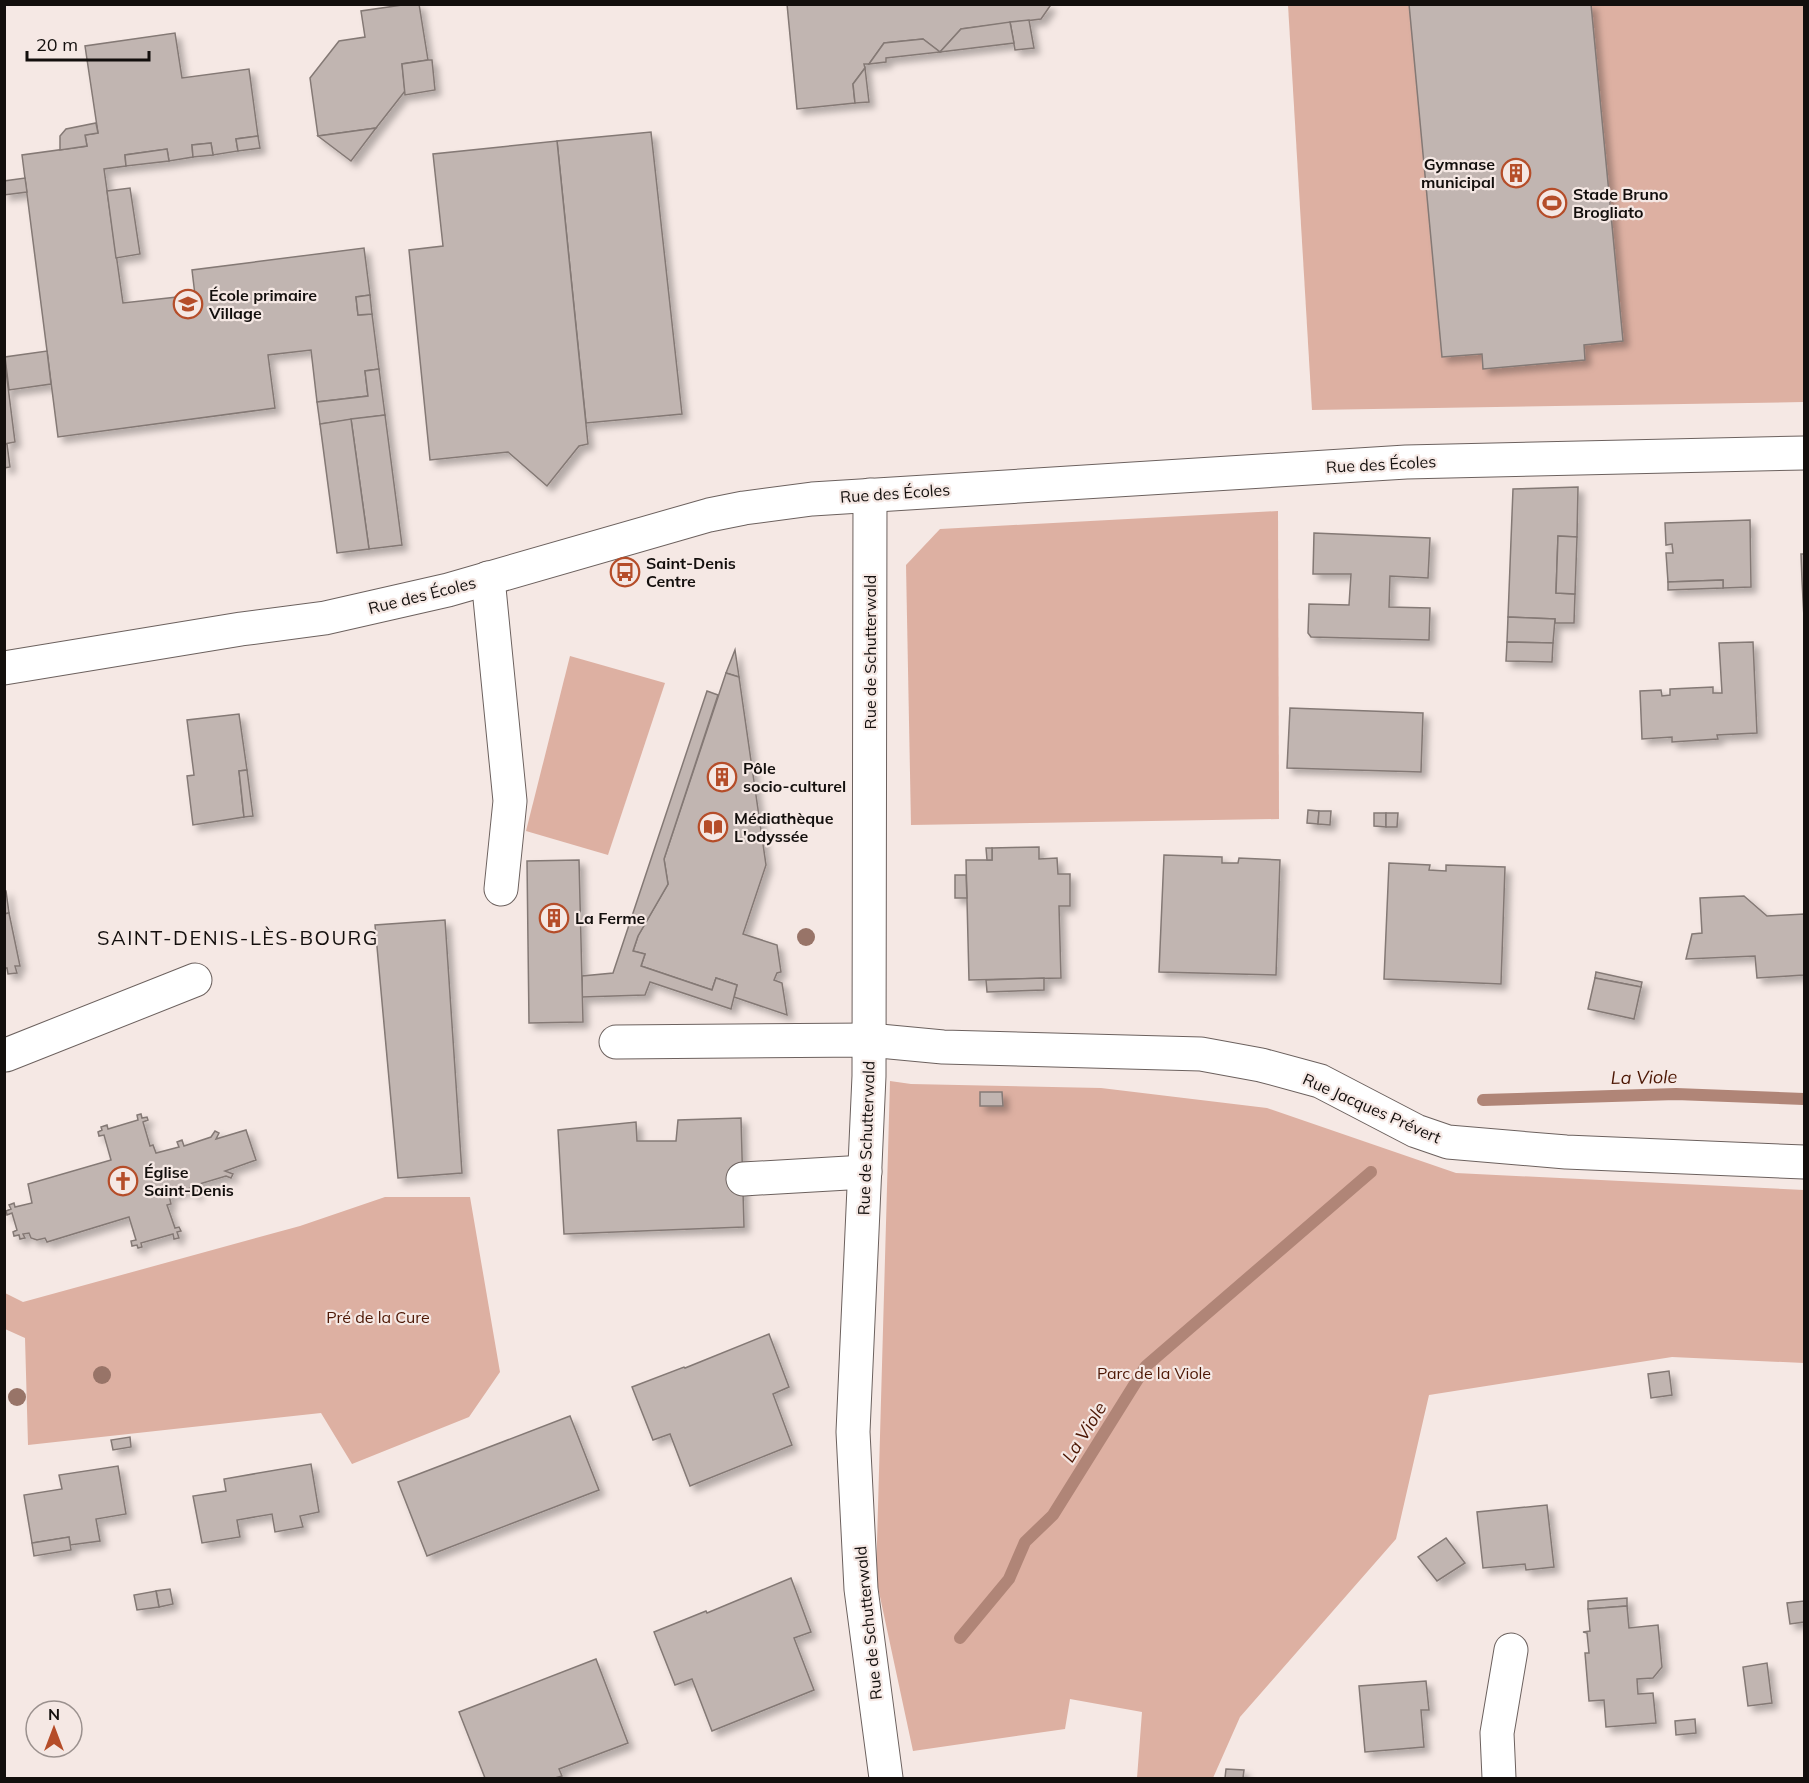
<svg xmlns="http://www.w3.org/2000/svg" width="1809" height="1783" viewBox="0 0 1809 1783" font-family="Mulish,sans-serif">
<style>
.green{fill:#ddb0a2}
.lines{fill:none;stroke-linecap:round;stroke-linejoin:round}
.stream{stroke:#b08577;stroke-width:12}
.building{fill:#c1b5b1;stroke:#847975;stroke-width:1.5;filter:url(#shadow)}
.minor-casing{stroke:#6c615e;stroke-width:35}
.minor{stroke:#fff;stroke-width:33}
.tree{fill:#987468}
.labels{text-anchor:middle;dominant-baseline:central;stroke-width:4.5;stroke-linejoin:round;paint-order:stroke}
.poi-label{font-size:16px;font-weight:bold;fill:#130f0d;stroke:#f5e8e4;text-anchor:start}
.street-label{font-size:16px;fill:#130f0d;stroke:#f5e8e4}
.park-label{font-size:16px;fill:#4c1603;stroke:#f5e8e4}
.water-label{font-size:18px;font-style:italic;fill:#4c1603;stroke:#f5e8e4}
.quarter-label{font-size:20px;letter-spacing:1.5px;fill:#130f0d;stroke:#f5e8e4}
</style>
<defs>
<filter id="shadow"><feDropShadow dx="5.5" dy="5.5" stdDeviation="3" flood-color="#0004"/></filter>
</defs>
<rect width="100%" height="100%" fill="#f5e8e4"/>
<g class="green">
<path d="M1288,5H1804V402L1312,410Z"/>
<path d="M1278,511L1279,819L911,825L906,565L940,529Z"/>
<path d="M570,656L665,683L608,855L526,831Z"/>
<path d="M890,1081L911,1084L1101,1088L1267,1108L1456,1173L1804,1190V1363L1672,1357L1429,1395L1396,1539L1240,1717L1213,1778H1137L1142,1712L1070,1699L1065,1729L913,1751L876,1578Z"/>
<path d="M385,1197H470L500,1372L469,1417L352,1464L321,1413L28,1445L25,1338L5,1329V1293L23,1302L300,1226Z"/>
</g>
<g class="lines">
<g class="stream">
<path d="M1483,1100L1676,1094L1804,1099"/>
<path d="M960,1638L1009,1579L1025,1542L1053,1515L1146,1366L1371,1172"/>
</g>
</g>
<g class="building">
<path d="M409,4H419L428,60L402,64L405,91L376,128L318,136L310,78L339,41L365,37L361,11Z"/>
<path d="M787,4H1048L1050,6L1041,19L961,29L940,52L923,39L884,43L869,64H864L865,68L853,84L855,103L797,109Z"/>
<path d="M1409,4H1591L1623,341L1584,345L1585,360L1483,369L1482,354L1442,357Z"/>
<path d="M1029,20L1034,48L1015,50L1010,22Z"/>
<path d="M1010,22L1014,43L940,52L961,29Z"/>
<path d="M175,33L182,78L249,69L258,136L236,139L238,151L213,155L211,143L192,145L193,157L169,161L167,149L125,155L126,166L104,169L123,303L195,295L192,270L364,248L370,295L356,297L358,315L372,314L379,369L365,371L368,396L317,402L311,350L268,355L275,408L58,437L22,155L87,146L85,135L98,133L85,46Z"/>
<path d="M923,39L940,52L886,58V62L869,64L884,43Z"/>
<path d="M428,60H432L435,90L405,95L402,64Z"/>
<path d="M865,68L869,102L855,103L853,84Z"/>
<path d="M96,123L98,133L85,135L87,146L60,150V136L66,129Z"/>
<path d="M376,128L351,161L318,136Z"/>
<path d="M651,132L682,414L586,423L557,141Z"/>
<path d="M258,136L260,148L238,151L236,139Z"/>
<path d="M557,141L588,444L579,446L547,486L508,452L430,460L409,250L443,246L433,154Z"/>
<path d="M211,143L213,155L193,157L192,145Z"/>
<path d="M167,149L169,161L126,166L125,155Z"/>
<path d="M25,178L27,192L4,195V181Z"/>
<path d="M130,188L140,254L116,258L107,191Z"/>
<path d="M370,295L372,314L358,315L356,297Z"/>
<path d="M47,351L51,384L9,390L5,357Z"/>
<path d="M4,355L15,442L4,444Z"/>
<path d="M379,369L385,415L320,424L317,402L368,396L365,371Z"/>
<path d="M385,415L402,545L369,549L351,419Z"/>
<path d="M351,419L369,549L337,553L320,424Z"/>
<path d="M4,444H7L10,467L4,468Z"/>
<path d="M1578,487L1577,537L1558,536L1556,593L1575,594L1574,623H1555V619L1508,617L1513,489Z"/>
<path d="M1750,520L1751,587L1723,588V580L1668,582L1666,553H1673L1672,544L1666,545L1665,523Z"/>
<path d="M1314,533L1430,538L1428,578L1390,576L1389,607L1430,608L1429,640L1311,637L1308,633L1309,604L1349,605L1351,574H1313Z"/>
<path d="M1558,536L1577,537L1575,594L1556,593Z"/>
<path d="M1801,554H1804V618L1802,581Z"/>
<path d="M1723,580V588L1668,590V582Z"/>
<path d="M1508,617L1555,619L1553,643L1507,642Z"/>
<path d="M1507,642L1553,643L1552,662L1506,661Z"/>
<path d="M1753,642L1757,733L1717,735L1718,739L1672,742V737L1642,739L1640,691L1661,690L1662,696L1670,695V689L1713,687V693H1722L1719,643Z"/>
<path d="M735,650L739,677L726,673Z"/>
<path d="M726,673L739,677L766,865L743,934L777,945L781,972L777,973L774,980L782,983L787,1015L734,997L737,985L716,978L712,990L641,966L645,954L633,951L638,936L668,884L664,859Z"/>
<path d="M707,691L718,695L664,859L668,884L638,936L633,951L645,954L641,966L712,990L716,978L737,985L731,1009L650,982L645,995L582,997V976L613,973Z"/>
<path d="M1290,708L1423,713L1421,772L1287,768Z"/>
<path d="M239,714L247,770L239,771L244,817L193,825L187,776L194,775L187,720Z"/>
<path d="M247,770L253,816L244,817L239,771Z"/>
<path d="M1308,810L1319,811L1318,824L1307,823Z"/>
<path d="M1319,811H1331L1330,825L1318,824Z"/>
<path d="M1374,813H1386V827L1374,826Z"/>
<path d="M1386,813H1398L1397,827H1386Z"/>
<path d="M1039,847V859L1057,858L1058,874H1070V906H1059L1061,978L969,980L966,860H992V848Z"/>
<path d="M986,848H992V860H987Z"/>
<path d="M1164,855L1222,857V863H1238L1239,858L1280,860L1276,975L1159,972Z"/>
<path d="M579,860L583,1022L529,1023L527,861Z"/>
<path d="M1389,863L1430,865L1429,870L1446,871V865L1505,867L1501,984L1384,979Z"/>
<path d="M955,875H966L967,898H955Z"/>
<path d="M4,891H6L9,913L4,914Z"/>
<path d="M1744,896L1767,916L1804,914V975L1757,978L1755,956L1686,959L1692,934L1702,933L1700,898Z"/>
<path d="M9,913L20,966H15L17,973L8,974L7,968H4V914Z"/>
<path d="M445,920L462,1173L398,1178L375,925Z"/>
<path d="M1596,972L1642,982L1641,987L1595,978Z"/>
<path d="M1044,978V990L987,992L986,980Z"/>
<path d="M1595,978L1641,987L1634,1019L1588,1009Z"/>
<path d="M980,1092H1002L1003,1106H980Z"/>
<path d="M141,1114L142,1118L147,1117L148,1120L143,1122L150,1146L153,1145L156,1153L179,1147L177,1142L182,1140L184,1146L211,1137L215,1131L219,1133L216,1139L246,1130L256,1160L225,1171L233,1174L231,1178L226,1176L196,1185L198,1193L194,1195L191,1188L169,1195L171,1204L167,1205L175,1228L179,1227L181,1231L177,1232L179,1238L174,1239L173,1234L141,1243L142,1247L138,1248L137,1245L132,1246L131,1241L136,1240L129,1217L47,1242L45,1238L37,1240L31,1238L29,1233L23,1234L25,1238L20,1239L19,1235L14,1236L13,1232L17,1230L12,1213L7,1215L6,1211L11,1209L9,1205L14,1203L15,1207L32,1203L28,1184L111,1160L104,1135L99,1136L98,1132L102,1130L101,1127L107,1125L108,1129L138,1120L137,1115Z"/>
<path d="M741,1118L744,1227L564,1234L558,1130L636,1122L637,1141H676L678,1120Z"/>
<path d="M769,1334L789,1387L773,1394L792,1445L690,1486L670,1434L653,1440L632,1387L684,1367L685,1368Z"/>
<path d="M1669,1371L1672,1395L1651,1398L1648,1374Z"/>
<path d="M570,1416L599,1490L427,1556L398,1482Z"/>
<path d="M130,1437L131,1447L113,1450L111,1440Z"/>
<path d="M311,1464L319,1512L300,1516L303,1527L275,1532L272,1514L237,1520L240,1537L202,1543L193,1496L226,1491L224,1479Z"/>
<path d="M118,1466L126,1514L96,1519L100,1541L70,1545L69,1537L32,1543L24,1495L62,1489L59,1475Z"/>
<path d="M1547,1505L1554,1567L1526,1570L1525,1564L1483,1568L1477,1512Z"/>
<path d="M69,1537L71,1550L34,1556L32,1543Z"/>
<path d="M1446,1538L1465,1563L1437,1581L1418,1557Z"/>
<path d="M791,1578L811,1632L794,1638L814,1690L712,1731L692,1679L675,1685L654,1632L706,1611L707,1613Z"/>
<path d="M170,1589L173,1604L159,1607L156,1591Z"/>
<path d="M156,1591L159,1607L137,1610L134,1595Z"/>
<path d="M1627,1598V1606L1588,1609V1601Z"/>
<path d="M1804,1601V1622L1790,1624L1787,1603Z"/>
<path d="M1627,1606L1629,1628L1658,1625L1662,1667L1653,1678L1637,1679L1638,1694L1653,1693L1656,1723L1606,1727L1604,1700L1589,1701L1585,1653H1589L1587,1633L1583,1632L1590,1631L1588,1609Z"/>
<path d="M596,1659L628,1743L559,1769L562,1776L555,1778H485L459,1712Z"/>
<path d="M1767,1663L1772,1703L1748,1706L1743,1667Z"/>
<path d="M1426,1681L1429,1710H1421L1424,1747L1365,1752L1359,1686Z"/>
<path d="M1695,1719L1696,1733L1676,1735L1675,1721Z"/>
<path d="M1226,1769L1244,1770L1243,1778H1225Z"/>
</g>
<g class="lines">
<g class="minor-casing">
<g id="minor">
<path d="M870,495L869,1076L853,1432L861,1589L886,1778"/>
<path d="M488,578L510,801L501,889"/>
<path d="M4,668L241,629L325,618L448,590L709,515L744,508L812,499L1406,462L1804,453"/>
<path d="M616,1042L869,1040L943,1047L1201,1054L1261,1065L1320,1081L1416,1131L1448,1142L1566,1152L1804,1162"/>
<path d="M6,1055L195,980"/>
<path d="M743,1179L865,1172"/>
<path d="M1499,1778L1497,1733L1511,1650"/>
</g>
</g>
<use href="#minor" class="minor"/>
</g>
<g class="tree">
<circle cx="806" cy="937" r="9"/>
<circle cx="102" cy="1375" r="9"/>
<circle cx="17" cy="1397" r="9"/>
</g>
<defs>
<g id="building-ring" transform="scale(1.5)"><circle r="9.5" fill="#f5e8e4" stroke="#b54d29" stroke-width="1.5"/><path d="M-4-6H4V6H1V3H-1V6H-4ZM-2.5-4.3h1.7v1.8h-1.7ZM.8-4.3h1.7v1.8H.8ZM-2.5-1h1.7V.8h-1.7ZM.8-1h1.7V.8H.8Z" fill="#b54d29"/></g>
<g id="stadium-ring" transform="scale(1.5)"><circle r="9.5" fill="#f5e8e4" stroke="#b54d29" stroke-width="1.5"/><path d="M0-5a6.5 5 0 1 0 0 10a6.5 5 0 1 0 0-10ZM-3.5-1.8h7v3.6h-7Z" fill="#b54d29"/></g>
<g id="school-ring" transform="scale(1.5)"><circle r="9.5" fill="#f5e8e4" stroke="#b54d29" stroke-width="1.5"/><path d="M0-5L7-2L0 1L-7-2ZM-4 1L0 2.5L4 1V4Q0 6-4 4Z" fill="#b54d29"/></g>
<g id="bus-ring" transform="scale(1.5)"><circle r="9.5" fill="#f5e8e4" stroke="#b54d29" stroke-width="1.5"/><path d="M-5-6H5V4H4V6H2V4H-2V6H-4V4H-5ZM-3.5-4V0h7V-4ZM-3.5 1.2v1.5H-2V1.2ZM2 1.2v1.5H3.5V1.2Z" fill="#b54d29"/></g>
<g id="library-ring" transform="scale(1.5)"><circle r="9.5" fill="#f5e8e4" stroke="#b54d29" stroke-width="1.5"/><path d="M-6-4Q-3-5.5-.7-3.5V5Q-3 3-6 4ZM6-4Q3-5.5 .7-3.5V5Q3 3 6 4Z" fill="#b54d29"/></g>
<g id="church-ring" transform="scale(1.5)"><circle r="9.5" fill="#f5e8e4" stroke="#b54d29" stroke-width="1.5"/><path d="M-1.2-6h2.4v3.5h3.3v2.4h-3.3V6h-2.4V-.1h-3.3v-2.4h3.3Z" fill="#b54d29"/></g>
</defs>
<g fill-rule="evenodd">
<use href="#building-ring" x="1516" y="173"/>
<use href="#stadium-ring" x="1552" y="203"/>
<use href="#school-ring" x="188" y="304"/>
<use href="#bus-ring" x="625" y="572"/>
<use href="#building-ring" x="722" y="777"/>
<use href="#library-ring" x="713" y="827"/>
<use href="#building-ring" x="554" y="918"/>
<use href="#church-ring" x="123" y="1181"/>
</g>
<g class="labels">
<g class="poi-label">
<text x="1495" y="164" text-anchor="end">Gymnase<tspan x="1495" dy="18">municipal</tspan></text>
<text x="1573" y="194">Stade Bruno<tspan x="1573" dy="18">Brogliato</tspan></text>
<text x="209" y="295">École primaire<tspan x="209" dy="18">Village</tspan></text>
<text x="646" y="563">Saint-Denis<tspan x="646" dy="18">Centre</tspan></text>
<text x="743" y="768">Pôle<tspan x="743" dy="18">socio-culturel</tspan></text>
<text x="734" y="818">Médiathèque<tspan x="734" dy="18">L'odyssée</tspan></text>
<text x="575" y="918">La Ferme</text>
<text x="144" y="1172">Église<tspan x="144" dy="18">Saint-Denis</tspan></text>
</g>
<g class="street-label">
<text transform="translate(1381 464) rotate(-3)">Rue des Écoles</text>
<text transform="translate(895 493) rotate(-4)">Rue des Écoles</text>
<text transform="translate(422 595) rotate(-14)">Rue des Écoles</text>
<text transform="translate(870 652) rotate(-90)">Rue de Schutterwald</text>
<text transform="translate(1372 1108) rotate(24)">Rue Jacques Prévert</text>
<text transform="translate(866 1138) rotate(-88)">Rue de Schutterwald</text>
<text transform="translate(868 1623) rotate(-96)">Rue de Schutterwald</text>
</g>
<g class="park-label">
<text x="378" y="1317">Pré de la Cure</text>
<text x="1154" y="1373">Parc de la Viole</text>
</g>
<g class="water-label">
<text transform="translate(1644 1077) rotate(-1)">La Viole</text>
<text transform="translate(1084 1432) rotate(-58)">La Viole</text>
</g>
<g class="quarter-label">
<text x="238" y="937">SAINT-DENIS-LÈS-BOURG</text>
</g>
</g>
<rect width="1809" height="1783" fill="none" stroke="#130f0d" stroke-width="12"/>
<g transform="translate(54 1729)"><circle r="28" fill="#f5e8e4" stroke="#9b918e" stroke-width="1.5"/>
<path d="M0-4.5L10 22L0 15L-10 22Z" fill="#b54d29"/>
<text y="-9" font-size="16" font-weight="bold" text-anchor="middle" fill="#130f0d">N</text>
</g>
<path d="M27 51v9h122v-9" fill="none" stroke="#130f0d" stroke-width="3"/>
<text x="36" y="51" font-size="18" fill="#130f0d" stroke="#f5e8e4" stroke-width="4.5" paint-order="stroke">20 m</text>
</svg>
